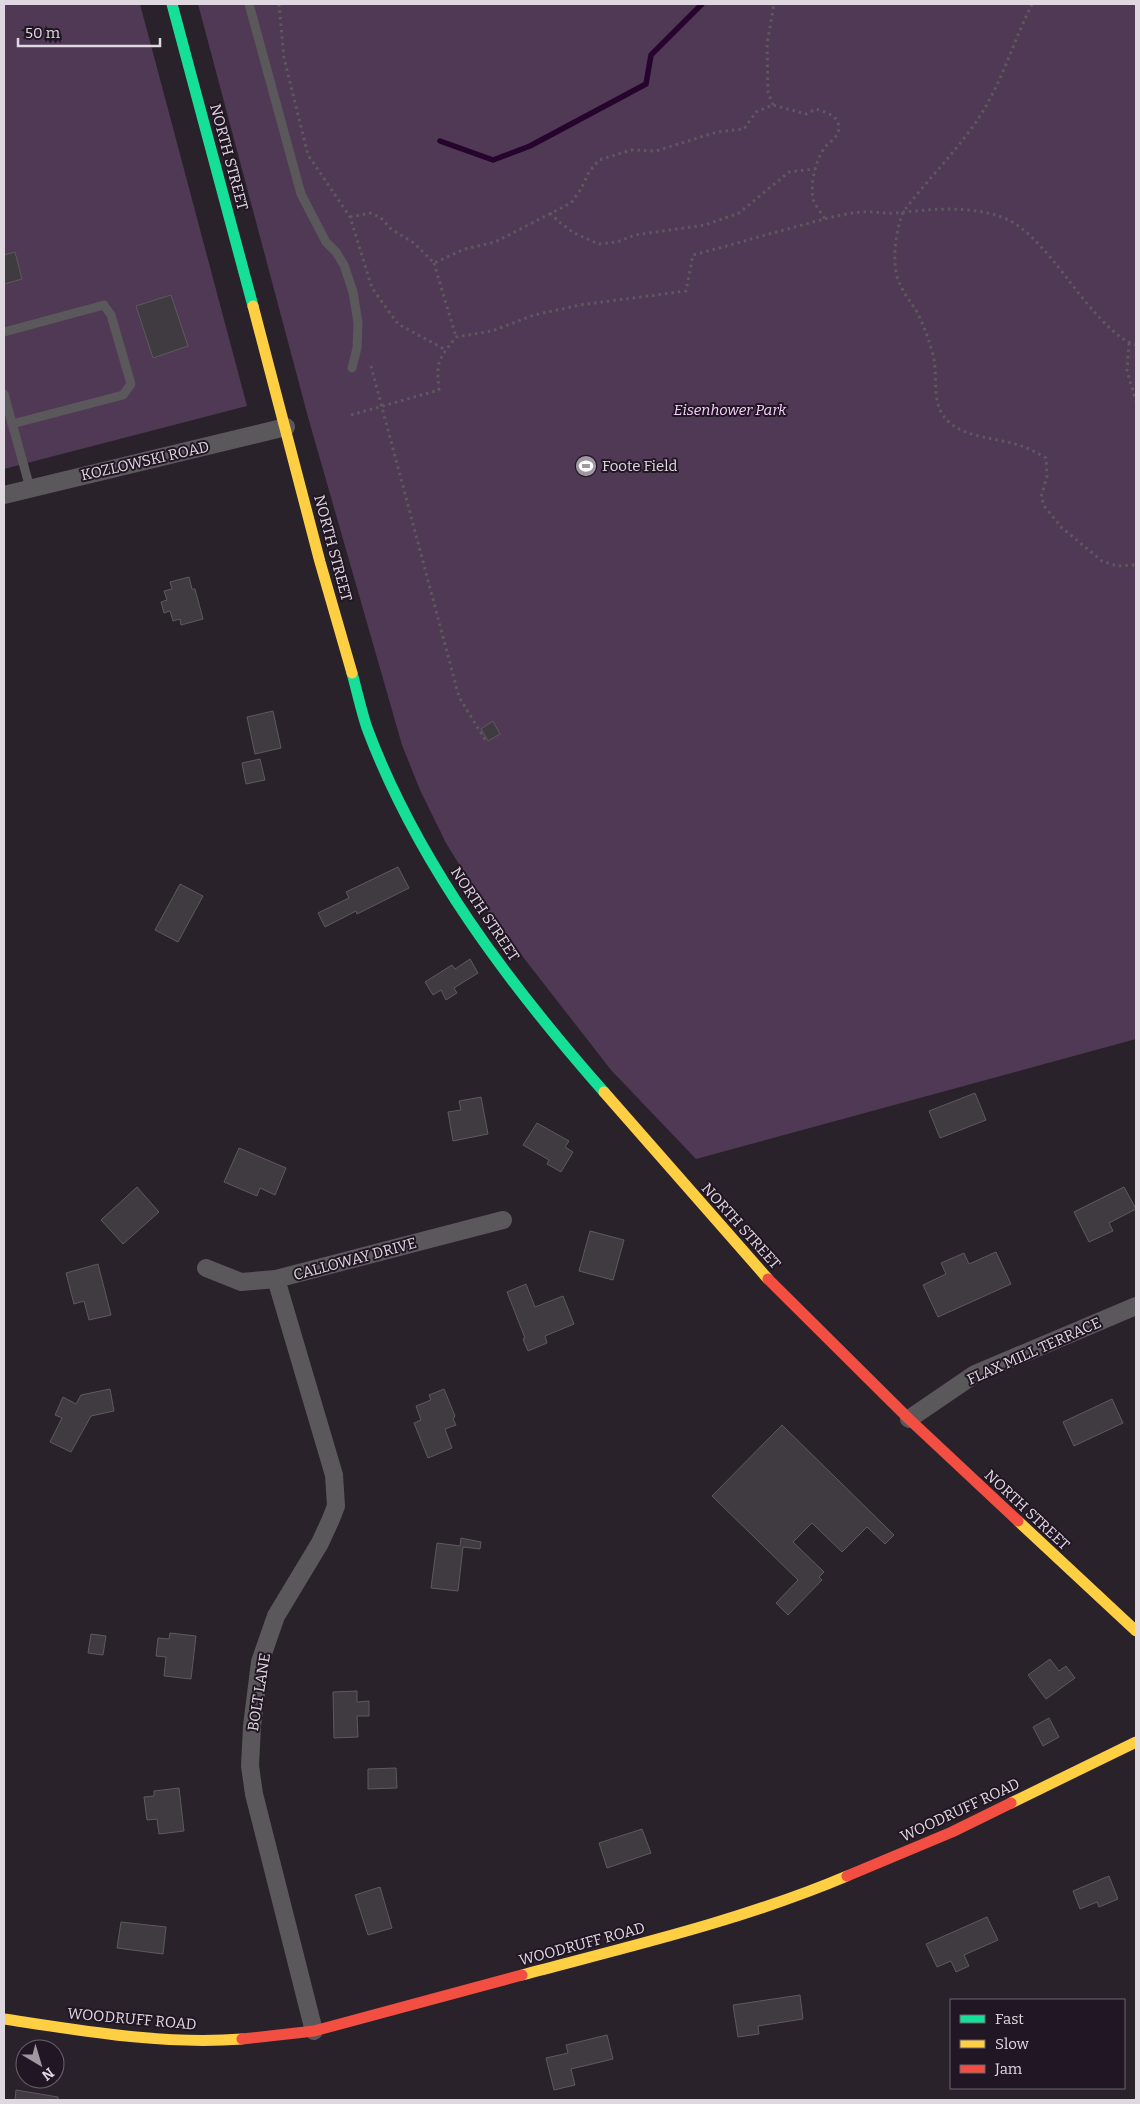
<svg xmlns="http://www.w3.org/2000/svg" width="1140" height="2104" viewBox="0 0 1140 2104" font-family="Bitter,serif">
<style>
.green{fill:#4f3954}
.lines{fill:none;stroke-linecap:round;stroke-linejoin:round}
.stream{stroke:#26042d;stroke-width:5.5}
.building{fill:#403b41;stroke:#5e595f}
.path{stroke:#5d595e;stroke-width:3;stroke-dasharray:2.5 4;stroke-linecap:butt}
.lane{stroke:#5b585c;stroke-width:9}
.street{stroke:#5b585c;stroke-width:18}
.fast{stroke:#16e098;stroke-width:11}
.slow{stroke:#ffcf43;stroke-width:11}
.jam{stroke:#f24e42;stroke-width:11}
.labels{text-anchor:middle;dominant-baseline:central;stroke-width:4;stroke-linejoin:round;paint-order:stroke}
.street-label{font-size:15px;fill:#e0d8e1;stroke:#211623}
.park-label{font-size:15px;font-style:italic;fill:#f8d2fe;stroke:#211623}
.poi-label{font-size:15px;fill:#e0d8e1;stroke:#211623;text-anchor:start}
</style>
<rect width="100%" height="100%" fill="#29222a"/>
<g class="green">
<path d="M4,4H140L247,406L4,469Z"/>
<path d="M198,4H1136V1039L696,1159L611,1070L488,912L446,843L420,790L402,745L308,417Z"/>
</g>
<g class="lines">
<path class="stream" d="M440,141L493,160L530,146L646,84L651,55L702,4"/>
</g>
<g class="building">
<path d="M15,252L22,279L4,284V255Z"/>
<path d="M171,295L188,346L153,358L136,306Z"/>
<path d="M189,577L192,589H195L203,619L181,625L180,619L173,621L170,611L164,613L161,602L167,600L164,591L172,589L170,582Z"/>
<path d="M273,711L281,748L255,754L247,717Z"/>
<path d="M493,721L500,734L488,741L481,729Z"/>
<path d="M260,759L265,780L246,784L242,763Z"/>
<path d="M398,867L409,888L357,914L356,911L325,927L318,913L349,898L346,892Z"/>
<path d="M180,884L203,896L178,942L155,930Z"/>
<path d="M470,959L478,973L454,988L457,993L446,1000L441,990L433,995L425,982L452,965L455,969Z"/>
<path d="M975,1093L986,1120L940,1138L929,1111Z"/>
<path d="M481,1097L488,1134L453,1141L448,1112L461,1110L459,1101Z"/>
<path d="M537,1123L569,1141L565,1147L573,1152L561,1172L547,1164L549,1160L523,1145Z"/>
<path d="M239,1148L286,1168L275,1195L260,1188L257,1196L224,1182Z"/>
<path d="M137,1187L159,1212L123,1244L101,1220Z"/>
<path d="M1124,1187L1136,1209L1109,1223L1113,1231L1089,1242L1074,1212Z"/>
<path d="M590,1231L624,1240L613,1280L579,1271Z"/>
<path d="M996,1252L1011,1284L938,1317L923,1285L946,1274L941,1263L964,1253L969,1264Z"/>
<path d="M98,1264L111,1315L89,1320L84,1301L74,1304L66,1273Z"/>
<path d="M526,1284L535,1307L563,1296L574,1324L545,1336L547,1343L528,1351L523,1339L525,1338L507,1292Z"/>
<path d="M110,1389L114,1411L91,1416L71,1452L50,1442L62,1418L55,1415L63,1397L76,1404L81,1395Z"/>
<path d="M444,1389L455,1416L453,1419L456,1425L445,1429L452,1448L428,1458L414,1423L421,1420L416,1406L431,1400L429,1395Z"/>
<path d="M1112,1399L1123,1423L1074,1446L1063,1422Z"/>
<path d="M782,1425L894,1535L885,1544L867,1527L842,1552L812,1523L793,1542L824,1572L819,1577L822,1580L788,1615L776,1603L798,1580L712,1496Z"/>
<path d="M461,1538L481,1542L480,1549L463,1547L458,1591L431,1588L437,1543L460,1546Z"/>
<path d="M170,1633L196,1636L191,1679L164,1676L166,1657L156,1656L158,1638L169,1639Z"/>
<path d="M91,1634L106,1636L103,1655L88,1653Z"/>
<path d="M1050,1659L1059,1671L1066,1666L1075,1678L1046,1699L1028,1675Z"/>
<path d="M357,1691V1702L369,1701V1716H357L358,1737L334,1738L333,1692Z"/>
<path d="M1049,1718L1059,1737L1043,1746L1033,1727Z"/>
<path d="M396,1768L397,1788L368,1789V1769Z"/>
<path d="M179,1788L184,1831L159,1834L157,1819L147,1820L144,1797L154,1796V1791Z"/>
<path d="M642,1829L651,1853L607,1868L599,1843Z"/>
<path d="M1109,1876L1118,1899L1099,1907L1097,1902L1080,1909L1073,1891Z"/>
<path d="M380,1887L392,1928L368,1935L355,1895Z"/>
<path d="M987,1917L998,1940L964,1955L969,1966L956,1972L951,1961L937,1967L926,1944Z"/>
<path d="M121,1922L166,1927L163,1954L117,1948Z"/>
<path d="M800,1995L803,2019L758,2026L759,2034L738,2037L733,2005Z"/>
<path d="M607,2035L613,2059L571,2069L575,2085L554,2090L546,2058L568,2053L566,2045Z"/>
<path d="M16,2090L58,2097V2100H15Z"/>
</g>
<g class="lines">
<g class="path">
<path d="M279,4L284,58L308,155L350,217L372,288L398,324L446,350"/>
<path d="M1032,4C1013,42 1002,83 978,119C956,152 927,180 903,212C896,232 893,251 896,272C899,288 909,299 917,312C924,326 929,340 933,355C939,377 929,406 950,423C967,437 994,438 1015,444C1026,447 1036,452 1046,458L1047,476L1041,497L1045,507L1061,527L1102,561L1117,566L1136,565"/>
<path d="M773,105L768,92L767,44L774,4"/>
<path d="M550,213L559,222L574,233L599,244L617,242L635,235L705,225L739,213L789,172L815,169"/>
<path d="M350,217L370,213L380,217L391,229L414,243L434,263L465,249L495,242L571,203L581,189L589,172L599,160L631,150L656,151L717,132L744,129L756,112L773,105L806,114L816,109C825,112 838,115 839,127C839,136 831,141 826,146C816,158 810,183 813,199C815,205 821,213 825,219"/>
<path d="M434,263L456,337"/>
<path d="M1129,343L1127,371L1136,401"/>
<path d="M371,366L459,697L487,743"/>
<path d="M351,415L439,390C436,361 438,360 456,337L492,331L534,315L580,305L686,291L693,255C728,246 761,236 795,227C817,221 839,214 862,212C873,211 884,214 896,213C931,209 970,205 1004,218C1021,225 1033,238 1045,251C1067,275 1106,337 1136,345"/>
</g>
<g class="lane">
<path d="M249,4L301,194L326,242L336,252L344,265L353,292L358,323L357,348L352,368"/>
<path d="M4,332L104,305L111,315L131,384L123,395L12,424"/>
<path d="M4,394L30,488"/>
</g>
<g class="street">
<path d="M4,495L286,427"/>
<path d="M206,1268L241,1282L276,1279L503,1220"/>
<path d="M276,1279L334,1475L336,1506L331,1519L320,1543L276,1616L260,1662L252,1726L250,1766L254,1794L314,2031"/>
<path d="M909,1419L975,1374L1136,1306"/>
</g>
<g class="fast">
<path d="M172,4L253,306"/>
<path d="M352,673C357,691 361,710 367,728C418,864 509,984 604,1092"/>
</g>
<g class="slow">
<path d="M253,306L320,562L352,673"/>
<path d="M604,1092L768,1279"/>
<path d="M1018,1521L1136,1631"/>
<path d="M1011,1803L1136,1742"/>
<path d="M522,1975C631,1946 743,1920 847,1876"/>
<path d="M4,2019C83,2031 162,2045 242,2039"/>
</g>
<g class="jam">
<path d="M768,1279L909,1419L1018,1521"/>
<path d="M847,1876L952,1832L1011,1803"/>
<path d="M242,2039L314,2031L522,1975"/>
</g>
</g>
<defs>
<g id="stadium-disc" transform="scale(1.125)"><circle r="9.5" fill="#a098a1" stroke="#211623"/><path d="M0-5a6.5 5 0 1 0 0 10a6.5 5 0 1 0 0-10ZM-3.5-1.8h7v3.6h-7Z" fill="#fff"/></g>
</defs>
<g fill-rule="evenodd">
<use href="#stadium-disc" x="586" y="466"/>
</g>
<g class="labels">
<g class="street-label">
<text transform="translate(229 157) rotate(75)">NORTH STREET</text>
<text transform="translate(145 461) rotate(-13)">KOZLOWSKI ROAD</text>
<text transform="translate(333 548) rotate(75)">NORTH STREET</text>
<text transform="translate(485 914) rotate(56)">NORTH STREET</text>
<text transform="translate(741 1226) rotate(48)">NORTH STREET</text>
<text transform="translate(355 1259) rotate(-15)">CALLOWAY DRIVE</text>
<text transform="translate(1034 1351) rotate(-24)">FLAX MILL TERRACE</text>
<text transform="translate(1027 1510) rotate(43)">NORTH STREET</text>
<text transform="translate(259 1692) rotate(-81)">BOLT LANE</text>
<text transform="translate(960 1810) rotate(-25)">WOODRUFF ROAD</text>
<text transform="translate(582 1944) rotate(-15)">WOODRUFF ROAD</text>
<text transform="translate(132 2019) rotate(5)">WOODRUFF ROAD</text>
</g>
<g class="park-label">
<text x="730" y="410">Eisenhower Park</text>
</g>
<g class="poi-label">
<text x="602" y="466">Foote Field</text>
</g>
</g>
<rect width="1140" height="2104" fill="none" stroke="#e0d8e1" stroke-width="10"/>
<rect x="950" y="1999" width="175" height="90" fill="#211623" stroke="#6d646f"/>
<rect x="960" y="2015" width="25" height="8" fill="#16e098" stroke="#6d646f"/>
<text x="995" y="2024" font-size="15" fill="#e0d8e1">Fast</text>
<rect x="960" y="2040" width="25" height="8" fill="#ffcf43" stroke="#6d646f"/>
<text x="995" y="2049" font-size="15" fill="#e0d8e1">Slow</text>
<rect x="960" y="2065" width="25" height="8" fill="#f24e42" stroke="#6d646f"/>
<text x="995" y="2074" font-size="15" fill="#e0d8e1">Jam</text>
<g transform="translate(40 2064) rotate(142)"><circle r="24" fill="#211623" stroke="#6d646f"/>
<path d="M0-4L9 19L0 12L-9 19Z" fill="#a098a1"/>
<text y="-8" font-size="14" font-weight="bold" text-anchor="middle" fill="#e0d8e1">N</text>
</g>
<path d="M18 38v8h142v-8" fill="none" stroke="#e0d8e1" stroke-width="2.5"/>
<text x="25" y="38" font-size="15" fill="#e0d8e1" stroke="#211623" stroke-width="4" paint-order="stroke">50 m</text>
</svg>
